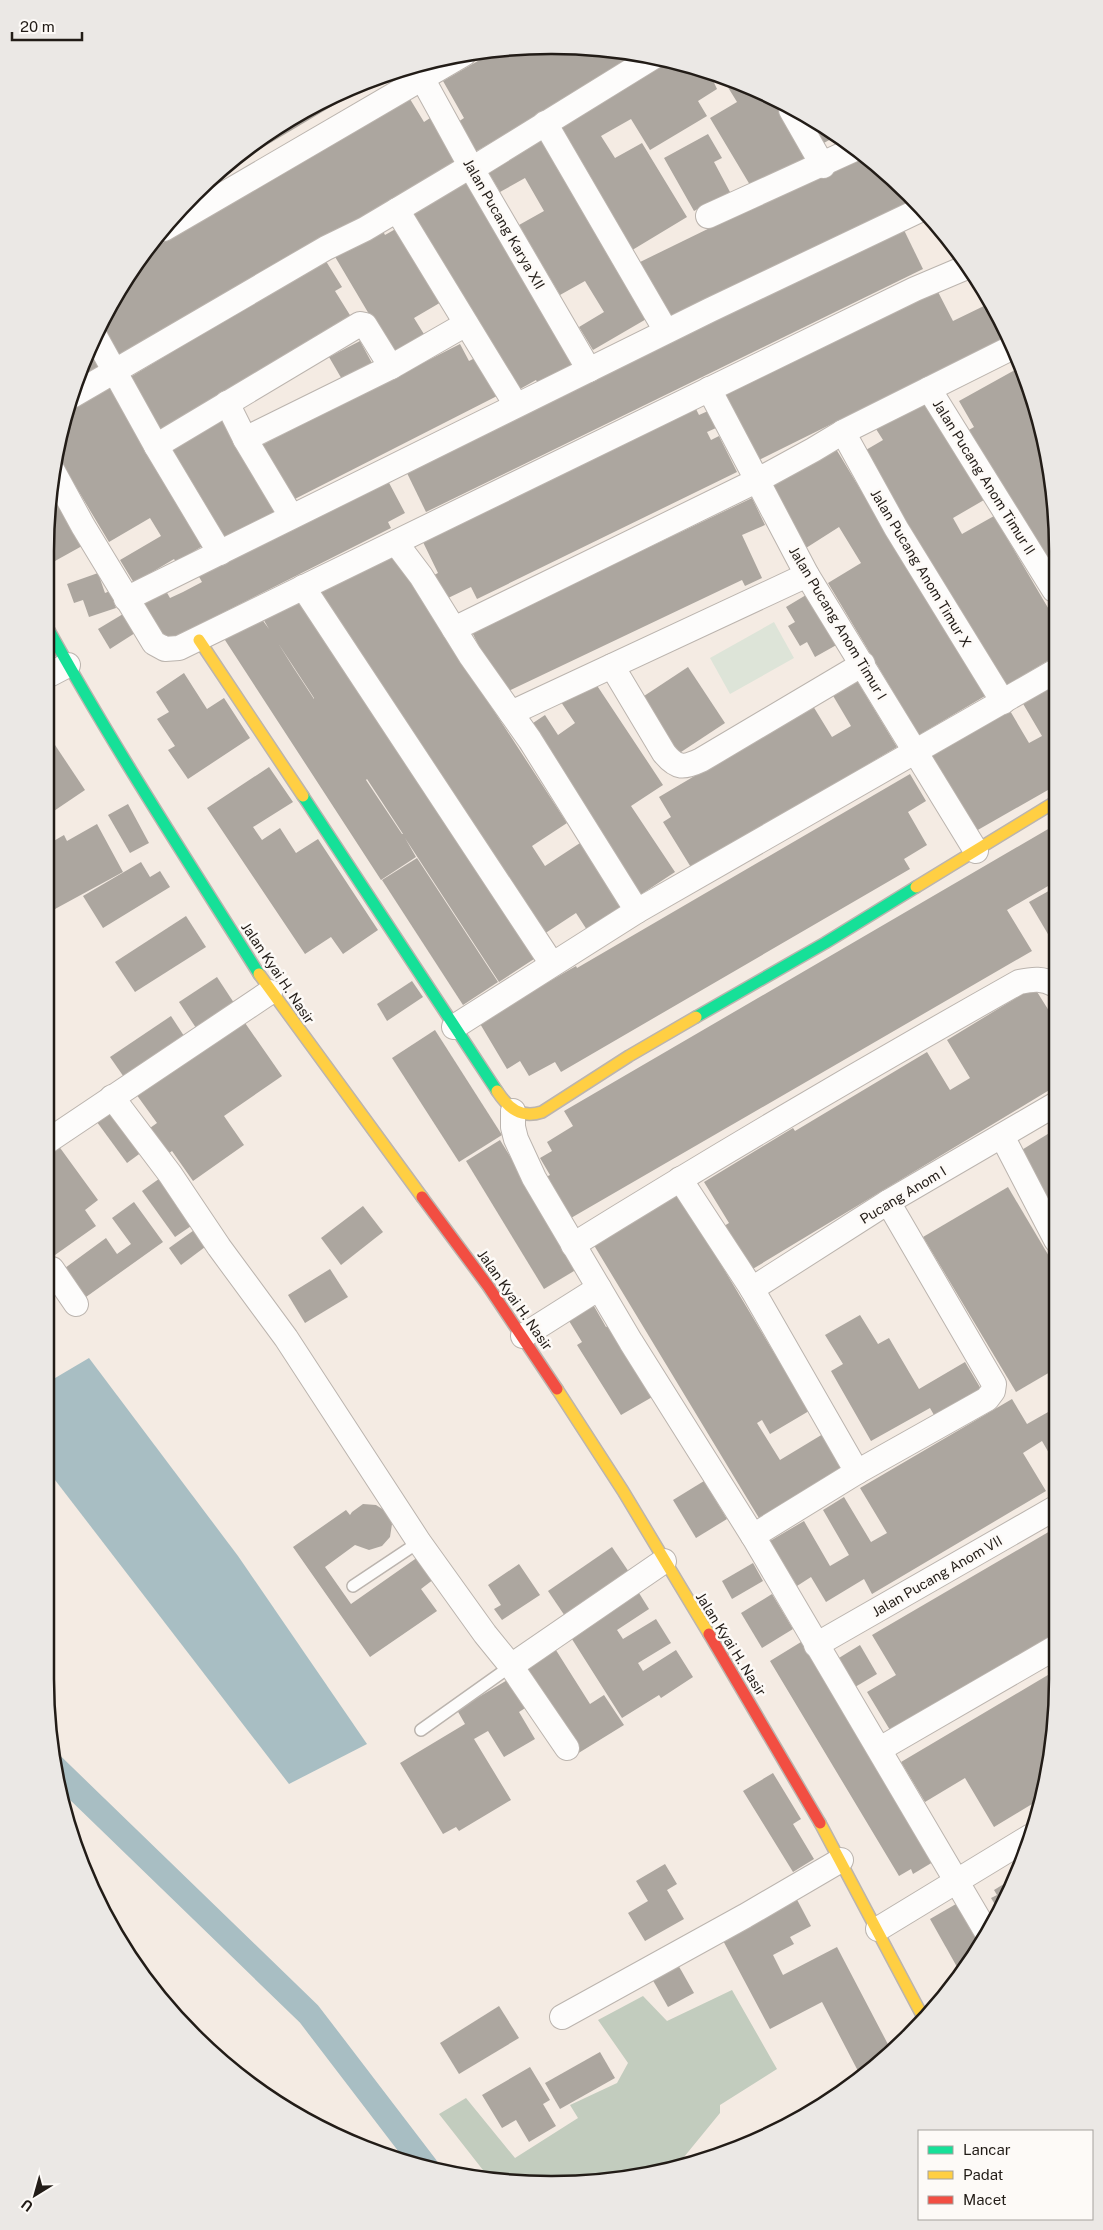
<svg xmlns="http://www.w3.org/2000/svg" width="1103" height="2230" viewBox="0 0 1103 2230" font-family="'Public Sans',sans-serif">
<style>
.green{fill:#dde4d8}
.forest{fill:#c2ccbe}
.water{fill:#a8bec3}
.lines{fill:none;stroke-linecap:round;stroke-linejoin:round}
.canal{stroke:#a8bec3;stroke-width:25}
.building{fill:#aca69f;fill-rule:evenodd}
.lane-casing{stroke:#bbb4ae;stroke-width:14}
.street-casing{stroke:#bbb4ae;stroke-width:26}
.fast-casing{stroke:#bbb4ae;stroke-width:14}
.slow-casing{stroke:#bbb4ae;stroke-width:14}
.jam-casing{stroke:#bbb4ae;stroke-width:14}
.lane{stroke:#fdfcfb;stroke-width:11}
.street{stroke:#fdfcfb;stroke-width:24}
.fast{stroke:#16e098;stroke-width:11}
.slow{stroke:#ffcf43;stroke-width:11}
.jam{stroke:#f24e42;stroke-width:11}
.labels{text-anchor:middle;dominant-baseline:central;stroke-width:5;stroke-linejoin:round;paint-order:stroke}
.street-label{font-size:14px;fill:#221c17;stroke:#fdfaf7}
.rim{fill:none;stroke:#221c17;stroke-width:2.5}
</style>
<rect width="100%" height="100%" fill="#f4ebe3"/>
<path class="green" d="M774,622L794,658L730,694L710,658Z"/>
<path class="forest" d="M732,1990L777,2069L720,2105V2113L684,2157L689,2164L618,2181L551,2185L490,2179L439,2114L466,2098L515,2158L578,2118L570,2105L617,2083L628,2063L598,2020L643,1996L667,2021Z"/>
<path class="water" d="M89,1358L238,1556L367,1744L289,1784L45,1467V1384Z"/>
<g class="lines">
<path class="canal" d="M54,1767L309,2014L426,2167"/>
</g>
<g class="building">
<path d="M552,45L645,54L475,152L458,122L464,118L443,81L497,50Z"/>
<path d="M667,60L709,72L717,89L698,101L707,116L650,150L631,119L601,136L615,158L642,143L687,217L629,252L554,127Z"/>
<path d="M384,75L220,173L219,172L270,130L358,83Z"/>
<path d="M721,76L746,84L780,103L811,155L753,190L710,118L737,102Z"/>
<path d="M410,99L424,122L433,116L460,163L116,363L99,334L108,329L103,321L131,270L145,253Z"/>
<path d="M801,116L837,136L818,146Z"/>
<path d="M708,134L722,158L714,162L730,192L694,211L664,158Z"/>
<path d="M542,138L648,318L593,350L579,327L604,312L585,281L560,295L547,273L519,225L544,211L525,178L500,192L487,170Z"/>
<path d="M863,153L911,201L665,322L636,264Z"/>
<path d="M465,176L580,367L542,390L536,380L513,393L404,212Z"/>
<path d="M381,227L385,235L399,227L443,301L414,318L427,339L395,358L334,255Z"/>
<path d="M903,228L923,269L426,512L406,471Z"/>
<path d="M324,258L342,287L335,291L353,320L155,438L127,379L172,352L171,349Z"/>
<path d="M936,288L953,321L988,304L1007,337L759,460L725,393Z"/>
<path d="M360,341L373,365L343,381L329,357Z"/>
<path d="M460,344L469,361L477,357L497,396L287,503L258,447Z"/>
<path d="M89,348L102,372L75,387L84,357Z"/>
<path d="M1022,366L1054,485V581L967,431L974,427L959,401Z"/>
<path d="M109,384L206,544L176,562L174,559L134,583L120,560L161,536L150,518L109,542L55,452L68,408Z"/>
<path d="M926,400L984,500L953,518L962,534L994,516L1054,618V657L999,690L859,454L883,440L876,429Z"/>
<path d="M695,407L699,415L708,411L716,428L707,432L711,440L719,436L737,472L477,599L471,587L444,600L432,576L438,573L422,540Z"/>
<path d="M221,414L277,514L221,548L164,446Z"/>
<path d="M833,444L985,696L919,735L828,583L861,563L839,527L806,548L767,483Z"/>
<path d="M387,479L405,513L388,522L391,528L163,643L142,603L166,591L170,598L183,592L202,582L198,575Z"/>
<path d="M53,496L82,546L55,561L46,545L50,498Z"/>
<path d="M752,498L765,525L742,535L762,578L745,586L742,580L502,694L472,632Z"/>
<path d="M390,551L567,823L532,846L545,866L580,843L622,907L587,930L576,913L541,936L317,592Z"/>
<path d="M98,573L105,593L110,591L116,608L89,617L83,600L74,603L67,584Z"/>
<path d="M811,592L840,643L815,657L807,642L800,646L788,626L795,622L786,607Z"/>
<path d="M297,594L534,959L499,982L405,838L416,857L381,880L223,637L261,618L269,629L262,617ZM278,643L314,698V699L293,667ZM367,779L403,834H402L366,780Z"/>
<path d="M123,614L135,633L110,649L98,629Z"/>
<path d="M688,667L725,723L678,754L641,698Z"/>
<path d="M184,673L207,709L224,698L250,738L188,779L168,750L175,746L157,719L169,712L156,692Z"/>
<path d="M856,679L897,747L692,869L663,822L671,817L659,797L813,706L832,737L851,726L832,694Z"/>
<path d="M594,681L663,785L631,806L675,872L640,895L527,727L545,715L558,735L575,723L561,702Z"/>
<path d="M1054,684L1055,786L969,835L925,758L1009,709L1029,743L1042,736L1022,702Z"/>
<path d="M45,730L85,790L45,817Z"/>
<path d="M269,767L293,802L253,827L262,840L280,828L296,853L318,839L378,930L343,954L331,937L305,954L207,808Z"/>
<path d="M910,774L926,801L908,812L927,845L904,859L910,869L561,1072L555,1062L529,1076L520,1061L507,1069L479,1022L576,966L577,968Z"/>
<path d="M128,804L149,843L130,853L108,815Z"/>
<path d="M97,824L123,872L55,909L45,891V846L64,835L67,841Z"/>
<path d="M1055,825V882L1007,910L1032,951L571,1218L546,1177L550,1175L540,1158L552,1151L547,1142L573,1126L564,1111Z"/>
<path d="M417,858L498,982L463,1005L382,880Z"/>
<path d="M141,862L150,877L160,871L170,887L103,928L83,896Z"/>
<path d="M1054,888L1055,889V946L1029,902Z"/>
<path d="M186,916L206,947L135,992L115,962Z"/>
<path d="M217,977L236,1006L198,1031L179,1002Z"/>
<path d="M412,981L423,997L387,1021L377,1004Z"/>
<path d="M1034,987L1056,1022V1086L751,1270L724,1226L729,1223L704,1182L793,1128L795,1131L927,1052L950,1090L970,1078L947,1040Z"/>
<path d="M171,1016L186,1039L126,1080L110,1057Z"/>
<path d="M243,1020L282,1076L224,1116L244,1145L193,1181L172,1151L168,1154L150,1128L157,1123L136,1094Z"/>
<path d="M435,1030L502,1135L459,1162L392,1058Z"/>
<path d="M114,1104L146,1149L127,1163L94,1118Z"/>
<path d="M1056,1129V1211L1020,1151Z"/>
<path d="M500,1140L579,1268L544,1289L466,1161Z"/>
<path d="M58,1145L98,1200L85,1210L96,1226L55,1255L45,1241V1155Z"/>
<path d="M163,1176L197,1222L175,1237L142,1191Z"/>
<path d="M1008,1187L1056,1268L1057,1368L1016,1392L923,1237Z"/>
<path d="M677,1191L809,1411L770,1434L762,1420L757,1423L780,1460L823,1434L844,1468L759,1518L592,1242Z"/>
<path d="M134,1202L163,1242L86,1297L65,1268L106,1238L117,1254L131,1244L112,1218Z"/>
<path d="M363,1206L383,1232L341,1265L321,1238Z"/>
<path d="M197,1228L209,1244L181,1265L169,1248Z"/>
<path d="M330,1269L348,1297L305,1323L288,1295Z"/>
<path d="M591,1301L606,1327L610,1325L654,1396L621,1415L577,1345L582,1342L566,1316Z"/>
<path d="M860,1315L878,1344L889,1338L919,1389L965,1362L981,1389L934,1415L930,1408L871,1441L831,1371L843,1364L825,1335Z"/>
<path d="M1012,1399L1027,1424L1057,1407V1467L1042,1441L1023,1453L1046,1491L872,1594L864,1579L826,1602L811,1577L797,1586L770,1541L804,1521L830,1566L849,1555L823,1510L844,1497L871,1542L887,1533L860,1488Z"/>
<path d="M704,1481L727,1519L696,1538L673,1500Z"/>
<path d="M363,1504L376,1505L387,1512L392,1524L390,1537L382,1546L369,1550L355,1545L325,1567L351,1604L418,1557L434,1579L421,1589L437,1611L370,1657L293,1547L346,1510L350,1515L352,1512Z"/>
<path d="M1057,1527L1058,1639L893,1735L867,1692L896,1675L872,1635Z"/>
<path d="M612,1547L631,1575L567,1619L548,1591Z"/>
<path d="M753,1563L763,1581L732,1599L722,1581Z"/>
<path d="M519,1564L540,1595L502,1620L494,1609L501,1605L488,1585Z"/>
<path d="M639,1593L649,1609L617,1630L623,1639L656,1619L671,1643L638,1663L643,1671L676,1650L693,1677L661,1698L659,1695L622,1718L570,1636Z"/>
<path d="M772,1594L793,1629L762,1648L741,1613Z"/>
<path d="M801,1642L933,1862L913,1874L911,1869L899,1876L770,1661Z"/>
<path d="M860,1645L877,1674L850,1690L834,1661Z"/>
<path d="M554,1647L590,1704L604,1695L624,1725L577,1754L522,1667Z"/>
<path d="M1058,1669L1048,1778L1042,1798L994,1827L965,1778L925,1802L901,1762Z"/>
<path d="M509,1679L530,1705L519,1712L535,1739L504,1757L488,1731L474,1739L511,1800L459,1831L456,1827L443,1834L400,1763L465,1724L457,1710Z"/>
<path d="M773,1773L801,1819L793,1824L814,1859L793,1872L743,1791Z"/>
<path d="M665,1864L677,1884L667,1890L684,1919L645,1941L628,1913L648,1901L636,1881Z"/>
<path d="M1017,1876L999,1911L991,1898L997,1895L994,1890Z"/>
<path d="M794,1894L811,1926L790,1937L794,1944L773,1955L783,1975L837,1947L892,2052L861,2080L856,2071H858L822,2002L770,2029L719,1933Z"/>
<path d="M956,1904L980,1946L972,1960L961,1974L930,1919Z"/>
<path d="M677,1963L694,1993L668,2007L651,1977Z"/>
<path d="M499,2006L519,2038L459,2074L440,2043Z"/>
<path d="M600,2052L615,2078L560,2109L545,2083Z"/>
<path d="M530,2067L550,2100L543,2104L556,2126L529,2142L516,2120L502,2128L482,2095Z"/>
</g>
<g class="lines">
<g class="lane-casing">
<g id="lane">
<path d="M353,1586L419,1542"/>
<path d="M421,1730L511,1666"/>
</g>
</g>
<g class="street-casing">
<g id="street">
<path d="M422,78L472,169L589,370"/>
<path d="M791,110L823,166"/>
<path d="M545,123L666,331"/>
<path d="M397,210L464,170L472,169L655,56"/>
<path d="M708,216L857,148"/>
<path d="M164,229L464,54"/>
<path d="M95,336L156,446L360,324L365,325L391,367L466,324"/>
<path d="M709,389L807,575L976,851"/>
<path d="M929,389L1054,590"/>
<path d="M72,396L326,248L365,229L397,210L516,405"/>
<path d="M227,403L245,439L291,516"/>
<path d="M843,432L896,528L1003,702"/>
<path d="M245,439L391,367"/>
<path d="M156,446L220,553"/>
<path d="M53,471L83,526L154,643L165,649L179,648L915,289L967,267"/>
<path d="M396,543L421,576L470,655L530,740L637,911L1054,672"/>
<path d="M303,587L552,964"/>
<path d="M126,599L710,310L920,210"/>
<path d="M454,629L758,480L813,450L843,432L1013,347"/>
<path d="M612,666L664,753C677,769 684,768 701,760L863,664"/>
<path d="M45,677L68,665"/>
<path d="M511,713L807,575"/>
<path d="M454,1027L637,911"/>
<path d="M112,1097L170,1174L219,1247L286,1338L419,1542L485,1634L511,1666L664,1561"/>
<path d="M513,1111V1127L516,1139L534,1178L631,1342L753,1536L987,1933"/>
<path d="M1002,1136L1056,1240"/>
<path d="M45,1143L270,992"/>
<path d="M680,1179L752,1289L857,1472"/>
<path d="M573,1245C720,1154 868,1067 1019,982C1033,979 1043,978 1055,985"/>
<path d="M52,1269L76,1304"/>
<path d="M752,1289L888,1202L1056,1104"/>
<path d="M523,1336L599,1288"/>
<path d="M753,1536L857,1472L987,1399L993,1391L994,1384L888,1202"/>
<path d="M816,1645L1057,1507"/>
<path d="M511,1666L567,1748"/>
<path d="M880,1749L1058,1646"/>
<path d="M878,1929L1031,1836"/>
<path d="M562,2017L745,1916L841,1860"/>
</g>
</g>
<g class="fast-casing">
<g id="fast">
<path d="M45,623C111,743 186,858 259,974"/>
<path d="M303,796L497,1091"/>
<path d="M696,1017L825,943L916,887"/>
</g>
</g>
<g class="slow-casing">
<g id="slow">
<path d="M199,640L303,796"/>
<path d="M916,887L1055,802"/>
<path d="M259,974L422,1197"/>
<path d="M497,1091C508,1108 521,1119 542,1112L629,1056L696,1017"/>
<path d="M557,1389L623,1491L709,1634"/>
<path d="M820,1823L924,2019"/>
</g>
</g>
<g class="jam-casing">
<g id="jam">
<path d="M422,1197L488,1286L557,1389"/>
<path d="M709,1634L820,1823"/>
</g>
</g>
<use href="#lane" class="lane"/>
<use href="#street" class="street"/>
<use href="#fast" class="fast"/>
<use href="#slow" class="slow"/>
<use href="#jam" class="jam"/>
</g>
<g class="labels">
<g class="street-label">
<text transform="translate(504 224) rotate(60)">Jalan Pucang Karya XII</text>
<text transform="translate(984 477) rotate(58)">Jalan Pucang Anom Timur II</text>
<text transform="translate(921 568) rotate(59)">Jalan Pucang Anom Timur X</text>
<text transform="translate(838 623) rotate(59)">Jalan Pucang Anom Timur I</text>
<text transform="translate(278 973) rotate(56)">Jalan Kyai H. Nasir</text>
<text transform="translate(903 1195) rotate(-31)">Pucang Anom I</text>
<text transform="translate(515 1300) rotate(55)">Jalan Kyai H. Nasir</text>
<text transform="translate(937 1576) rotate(-30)">Jalan Pucang Anom VII</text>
<text transform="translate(731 1644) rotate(58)">Jalan Kyai H. Nasir</text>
</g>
</g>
<path d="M0 0H1103V2230H0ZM551 54H552A497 497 0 0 1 1049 551V1679A497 497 0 0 1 552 2176H551A497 497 0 0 1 54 1679V551A497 497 0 0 1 551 54Z" fill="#ebe8e5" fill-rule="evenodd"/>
<path class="rim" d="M551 54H552A497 497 0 0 1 1049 551V1679A497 497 0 0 1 552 2176H551A497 497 0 0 1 54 1679V551A497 497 0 0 1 551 54Z"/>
<rect x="918" y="2130" width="175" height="90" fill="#fdfaf7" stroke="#a5a19d"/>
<rect x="928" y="2146" width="25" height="8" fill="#16e098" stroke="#a5a19d"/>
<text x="963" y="2155" font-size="15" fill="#221c17">Lancar</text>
<rect x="928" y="2171" width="25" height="8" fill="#ffcf43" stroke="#a5a19d"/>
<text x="963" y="2180" font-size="15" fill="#221c17">Padat</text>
<rect x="928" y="2196" width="25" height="8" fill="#f24e42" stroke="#a5a19d"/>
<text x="963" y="2205" font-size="15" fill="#221c17">Macet</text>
<g transform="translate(35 2195) rotate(217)" stroke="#fdfaf7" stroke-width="4" paint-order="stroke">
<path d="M0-4L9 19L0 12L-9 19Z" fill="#221c17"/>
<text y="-8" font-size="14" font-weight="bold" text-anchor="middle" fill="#221c17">U</text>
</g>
<path d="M12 32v8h70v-8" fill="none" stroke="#221c17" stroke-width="2.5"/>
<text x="20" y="32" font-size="15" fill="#221c17" stroke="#fdfaf7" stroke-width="4" paint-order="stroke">20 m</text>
</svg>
